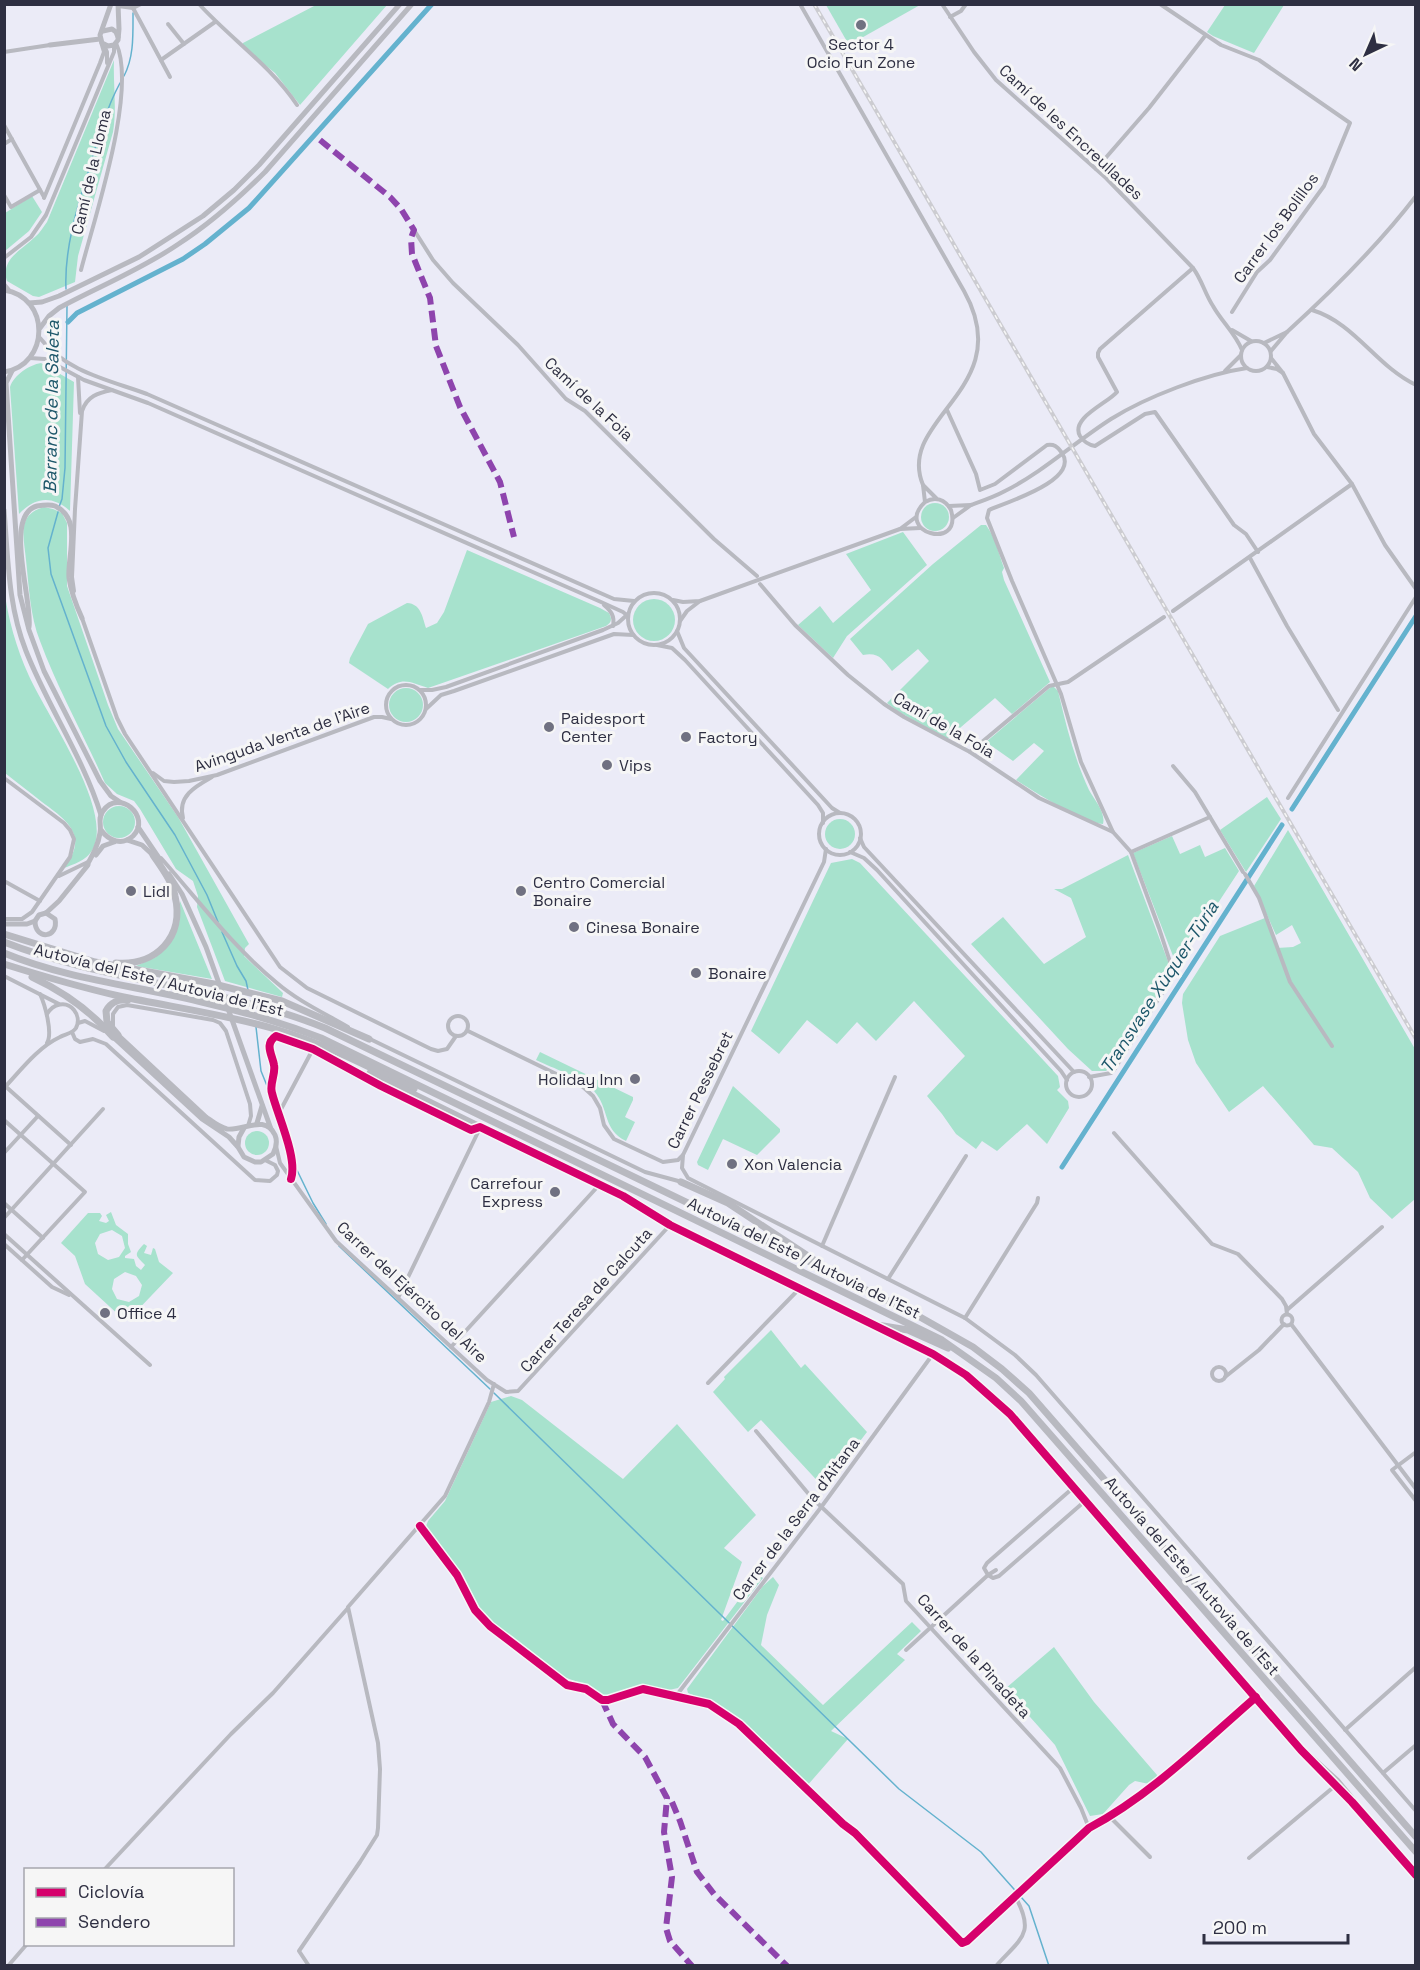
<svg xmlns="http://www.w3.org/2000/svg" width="1420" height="1970" viewBox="0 0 1420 1970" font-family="'Space Grotesk',sans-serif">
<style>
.green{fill:#a7e2cd;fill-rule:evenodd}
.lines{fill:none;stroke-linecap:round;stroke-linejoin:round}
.stream{stroke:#64b2ce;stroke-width:1.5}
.canal{stroke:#64b2ce;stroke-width:5}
.street{stroke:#b8b9c0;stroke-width:4}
.secondary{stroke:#b8b9c0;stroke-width:5}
.highway{stroke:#b8b9c0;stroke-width:7}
.rail-casing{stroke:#ccccd1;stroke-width:4}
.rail{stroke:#f6f6f6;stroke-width:1.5;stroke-dasharray:4.5;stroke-linecap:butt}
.quiet{stroke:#8e44ad;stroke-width:6;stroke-dasharray:12 6;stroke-linecap:butt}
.cycleway-casing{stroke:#f6f6f6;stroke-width:11}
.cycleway{stroke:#d6006c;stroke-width:8}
.poi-dot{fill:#707181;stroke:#f6f6f6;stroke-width:2}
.labels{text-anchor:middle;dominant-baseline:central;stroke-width:6;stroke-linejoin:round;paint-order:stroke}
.poi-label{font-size:16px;fill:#2e2f42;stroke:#f6f6f6;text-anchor:start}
.street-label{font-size:16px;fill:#2e2f42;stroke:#f6f6f6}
.water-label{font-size:18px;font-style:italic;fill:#1d576a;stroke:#f6f6f6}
</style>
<rect width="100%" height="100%" fill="#ebebf7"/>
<g class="green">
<path d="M316,5H387L300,105L275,73L243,47V43Z"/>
<path d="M826,5H920L849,45Z"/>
<path d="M1225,5V4L1284,5L1254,53L1213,36L1207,32Z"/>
<path d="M114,60C113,84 117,108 113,132L78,256L75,282L39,297L33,296L7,281C0,259 22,250 35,237C40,233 43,227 47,222Z"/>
<path d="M32,196L42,212L29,231L5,251V213Z"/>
<path d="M41,363L74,382L70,511C52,495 35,497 19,514L10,387C14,375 29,365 41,363Z"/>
<circle cx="935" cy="517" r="14"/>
<path d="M44,507L53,509L62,513L67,523V586L108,705L118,729L178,817L249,944L245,948L244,956L283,993L282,997L225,981L197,907L198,896L193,881L176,869L140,809L134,801L117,794L105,783C84,735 58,690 40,641C30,616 29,587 26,560C24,537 16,515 44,507Z"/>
<path d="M981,525H986C995,537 999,554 1004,568L1002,572L1004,580L1050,682L1012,714L995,698L947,739L899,712L887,703L929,661L918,649L892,671C882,659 879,652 863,655L850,639L933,564Z"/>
<path d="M903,532L927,565L847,636L833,658L798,625L820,606L833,623L871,590L846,554Z"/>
<path d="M467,550L600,608L609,613C612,619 612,622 606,626L428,688C412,683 402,676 388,689L349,663L350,658L368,624L407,603C421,604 422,616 426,628L437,623L444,612Z"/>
<path d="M4,588C8,619 16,647 29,676C48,717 104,797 96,840C92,858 80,862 64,868C89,836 68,821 42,802C30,792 17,783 5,773Z"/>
<circle cx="654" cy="620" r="21"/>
<path d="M1051,687H1054L1058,691C1066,725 1074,758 1089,790C1094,799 1106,813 1103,824C1084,823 1033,791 1016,780L1044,751L1034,743L1013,761L986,742Z"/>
<circle cx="406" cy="705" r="17"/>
<path d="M1267,797L1281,819L1246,872L1220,830Z"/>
<circle cx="119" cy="822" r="16"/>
<circle cx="840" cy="834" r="15"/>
<path d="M1288,830L1415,1049V1199L1392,1219L1370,1198L1358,1172L1332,1148L1314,1145L1263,1086L1229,1112L1196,1063L1188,1040L1182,1003L1183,994L1220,936L1265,918L1277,948L1293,947L1301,943L1292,925L1276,935L1254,886Z"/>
<path d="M1172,836L1180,854L1200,845L1205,857L1225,848L1239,871L1180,961H1175L1133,853Z"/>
<path d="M1128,855L1172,972L1113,1064L1106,1071H1092L1068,1049L971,944L1003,917L1044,964L1086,937L1071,898L1054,889H1062Z"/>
<path d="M852,859L860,863L1058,1076L1060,1087L1057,1090L1068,1101L1069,1108L1047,1144L1027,1124L997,1151L982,1141L976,1149L956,1134L942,1114L927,1096L965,1056L914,1001L876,1041L857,1022L837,1044L807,1020L779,1054L751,1031L831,863Z"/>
<path d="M180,901L212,979L136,966L156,957L179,924Z"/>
<path d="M540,1052L633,1097V1100L625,1117L635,1122L626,1141C602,1129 610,1109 594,1091C583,1078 552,1068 536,1060Z"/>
<path d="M733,1086L780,1129V1132L757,1155L723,1139L708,1170L698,1165L697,1162Z"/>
<circle cx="257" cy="1143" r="12"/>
<path d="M111,1212L116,1225L128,1234V1244L131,1252L125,1256V1258L134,1259L136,1266L141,1270L145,1265C137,1256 132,1256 144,1244L147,1246L144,1253L151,1255L153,1248L155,1249L159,1262L173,1273L130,1318L121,1317L85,1284L75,1256L61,1243L88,1213H100L102,1216L99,1221L106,1223L109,1221L106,1215ZM112,1230L122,1236L125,1248L119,1257L108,1260L98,1254L95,1243L100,1234ZM125,1272L136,1276L142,1285L139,1296L129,1302L117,1299L112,1289L114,1279Z"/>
<path d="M771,1330L801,1368L805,1364L867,1432L824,1488L761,1420L748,1432L713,1392L725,1379L724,1377Z"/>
<path d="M511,1396L522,1400L623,1479L677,1424L756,1515L724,1548L742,1562L721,1620L723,1621L758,1574L763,1578L678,1688L669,1690L635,1687L609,1697L603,1696L589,1686L561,1676L488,1620L476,1607L461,1577L428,1532L426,1526L428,1521L445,1501L491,1402Z"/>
<path d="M773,1577L779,1585L767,1615L761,1645L823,1705L912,1622L921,1631L897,1654L905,1660L831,1731L848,1739L806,1787C770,1752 737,1710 688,1693L687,1689L763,1586Z"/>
<path d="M1054,1647L1094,1702L1157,1775L1156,1779L1149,1784L1135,1781L1129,1785L1103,1814L1090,1816L1055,1745L1005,1689Z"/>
</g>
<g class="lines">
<g class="stream">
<path d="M124,76C134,57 133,35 133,13"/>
<path d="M66,289C64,248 78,205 90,166C98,138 106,109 120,83"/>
<path d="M59,507L62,499L65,468L67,306"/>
<path d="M58,512L48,548L51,574L106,726L126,762L175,835L207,895L218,922"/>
<path d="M222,932L237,966L246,981L248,990"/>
<path d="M256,1027L261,1071L272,1098"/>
<path d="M282,1128L289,1152"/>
<path d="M293,1162L313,1203L326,1224"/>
<path d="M339,1246L490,1389"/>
<path d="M494,1393L899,1789L981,1852L1029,1906L1049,1966"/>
</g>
<g class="canal">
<path d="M68,322L77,313L183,259L205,244L249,208L432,4"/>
<path d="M1292,809L1416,616"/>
<path d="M1062,1167L1282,825"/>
</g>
<g class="street">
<path d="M199,4C231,39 271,66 297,105"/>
<path d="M800,4L964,291C1019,389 895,418 923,485"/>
<path d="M942,4L974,52L996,80L1106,178L1193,268C1202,280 1205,294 1213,306C1222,322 1235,333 1242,350"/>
<path d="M1160,4L1221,45L1259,60L1350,123L1324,186L1270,260L1257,272L1232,312"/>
<path d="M118,6L133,8L141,4"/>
<path d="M133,8L170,77"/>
<path d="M950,17L961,11L966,4"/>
<path d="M168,24L184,44"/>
<path d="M104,45L107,52V63"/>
<path d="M4,52L50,45"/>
<path d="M161,60L215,22"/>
<path d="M4,125L44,197"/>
<path d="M4,144L12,139"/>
<path d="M1096,169L1149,108L1205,36"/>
<path d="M4,195L11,207L40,190"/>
<path d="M44,198L100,63L104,52L101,42"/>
<path d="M414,230L433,260L453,283L518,345L566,399L585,411L714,539L757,576"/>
<path d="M4,258L31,237L46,215L114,52V45"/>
<path d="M1193,268L1100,349L1098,353V357L1117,392C1108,403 1070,418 1080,436C1084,442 1088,445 1095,446L1145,414L1155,412L1234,525L1246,534L1258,552"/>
<path d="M81,270C94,219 138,90 116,43"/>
<path d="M4,284L9,290"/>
<path d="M1312,310C1355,323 1376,366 1416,385"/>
<path d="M1232,330L1251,341"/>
<path d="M1287,332C1333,290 1378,246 1416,196"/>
<path d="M40,338C66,372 109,380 147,394L614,599L634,601"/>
<circle cx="1256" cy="356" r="15"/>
<path d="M1264,343L1287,332L1271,351"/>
<path d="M30,358L45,359L84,380L148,403L601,602L623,612L628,616"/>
<path d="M1267,367L1277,369L1283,373L1271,358"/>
<path d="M1225,371L1241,355"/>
<path d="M1283,373L1314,434L1352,484L1385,545L1416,589"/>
<path d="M78,377L80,413"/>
<path d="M947,410L976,474L980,490L995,484L1047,445C1054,444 1057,446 1062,453C1080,480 1007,502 989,510L987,518L1012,581L1061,694L1081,762L1113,832L1131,852L1159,928L1174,974L1114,1070L1111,1073L1089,1077"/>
<path d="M925,502C935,496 945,499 951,510C963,552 893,532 925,502L923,485L937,499"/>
<path d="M971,505C982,501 994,497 1005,491C1043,472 1075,442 1111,419C1146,397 1206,374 1247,368"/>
<path d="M949,506L971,505L953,518"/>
<path d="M916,517L900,529L920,528"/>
<path d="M1250,558L1287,626L1338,710"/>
<path d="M760,584L795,625L848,675L884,704L904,717L970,752L1039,798L1113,832"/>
<path d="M74,591L72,577L75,509L82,411C87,396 98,393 112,390"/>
<circle cx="654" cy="619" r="26"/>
<path d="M673,600L683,602L700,601L900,529"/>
<path d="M604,605C611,611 615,616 613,626"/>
<path d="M1173,611L1352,484"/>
<path d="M82,618L117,718L125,734L280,967L307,988L431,1049L438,1051L447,1049L456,1036"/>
<path d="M680,621L687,611L700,601"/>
<path d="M677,631L684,648L832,808L840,813"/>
<path d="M657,645L672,648L685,660L818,805L823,813V823"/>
<circle cx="406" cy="705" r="20"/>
<path d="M420,690H432L446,687L603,630L618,623L628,614"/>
<path d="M426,709L441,695L454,691L614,634L633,635"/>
<path d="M970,752L1049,686L1068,682L1164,617"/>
<path d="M1173,766L1195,792L1210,817"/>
<path d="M153,773L164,781L174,782L189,781L217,775L374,717H382L391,719"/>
<path d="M4,778L64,823L70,830L74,839L70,857L32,912L22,919H4"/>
<path d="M1288,798L1416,597"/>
<circle cx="840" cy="834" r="21"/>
<path d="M183,818C177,796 196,786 212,777"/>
<path d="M860,838L864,847L1074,1072"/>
<path d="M850,852L864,858L877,870L1061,1071L1067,1080"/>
<path d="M1131,852L1210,817L1243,872"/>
<path d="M161,858C199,901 233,947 277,983C298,1001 324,1013 348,1027"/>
<path d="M1245,874L1259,898L1290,982L1332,1046"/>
<path d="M59,876L88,862"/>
<path d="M4,881L40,901"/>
<path d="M4,976L59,1004"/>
<path d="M40,994C45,1005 53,1033 47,1043"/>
<circle cx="458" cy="1026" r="10"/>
<path d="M78,1023L85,1021L104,1031"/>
<path d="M113,1027V1014L118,1007L127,1005L213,1020L220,1023L226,1031L250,1104L251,1116L248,1126"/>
<path d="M468,1031L583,1087L593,1096L600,1108L604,1125L614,1139L663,1162L678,1160L683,1155L824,862L826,849"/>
<path d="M72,1032L75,1039L80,1042L93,1039L106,1044L255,1180L270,1181L277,1175L278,1171L275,1165L265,1160"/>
<path d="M370,1039L645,1172L682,1182"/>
<circle cx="1079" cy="1084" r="13"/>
<path d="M4,1085L71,1145"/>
<path d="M4,1088C21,1070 37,1048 60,1037C65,1034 72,1034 76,1028C79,1022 78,1015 74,1010C66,1000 53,1004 47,1014"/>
<path d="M279,1113L313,1049"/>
<path d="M4,1120L85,1192L22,1260"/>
<path d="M1114,1133L1212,1244L1238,1254L1282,1299L1286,1306L1287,1314"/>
<path d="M276,1146L280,1163L336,1241L487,1380L506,1392L518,1391L670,1225"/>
<path d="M4,1153L38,1116"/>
<path d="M683,1155L682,1168L688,1178L965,1318L1015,1355L1036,1375L1120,1471L1416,1811"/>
<path d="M291,1179C298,1158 277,1114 272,1093C269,1084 276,1074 274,1065C272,1054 264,1044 276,1036L313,1049L381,1086L471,1130L480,1127L623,1196L670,1225L877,1325"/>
<path d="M4,1203L43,1238"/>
<path d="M4,1218L103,1109"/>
<path d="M4,1234L150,1365"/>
<path d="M4,1244L52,1287L69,1295"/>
<path d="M822,1246L895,1077"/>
<path d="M888,1279L966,1156"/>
<path d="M398,1298L480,1128"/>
<path d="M1287,1310L1382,1227"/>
<circle cx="1287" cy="1320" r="5.5"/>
<path d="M965,1318L1037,1203L1038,1198"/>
<path d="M1291,1324L1416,1489"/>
<path d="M884,1329C934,1354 969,1374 1010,1414L1301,1750L1352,1802L1416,1875"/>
<path d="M451,1347L600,1184"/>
<circle cx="1219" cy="1374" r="7"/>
<path d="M1225,1377L1259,1350L1284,1324"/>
<path d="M708,1383L800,1288"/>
<path d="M756,1431L812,1498L903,1584L906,1601L1060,1768L1081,1808L1089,1828"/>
<path d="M1416,1452L1392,1470L1416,1501"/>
<path d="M1074,1487L987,1563L984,1568L988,1575L993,1578L999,1576L1085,1501"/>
<path d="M420,1526L457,1575L475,1610L490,1626L567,1685L586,1689L602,1700H608L643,1689L709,1704L739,1724L843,1824L855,1833L962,1943L967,1941L1089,1828C1151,1795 1203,1743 1256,1697"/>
<path d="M906,1650L988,1575L996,1570"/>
<path d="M676,1696L822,1506L933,1354"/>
<path d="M1345,1730L1416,1667"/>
<path d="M1298,1744L1338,1780L1385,1837"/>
<path d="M1383,1773L1416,1745"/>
<path d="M1110,1817L1150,1857"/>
<path d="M1249,1858L1336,1785"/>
<path d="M104,1870L231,1734L273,1693L348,1608"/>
<path d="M8,1966L27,1944"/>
<path d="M309,1966L299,1951L360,1862L377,1835L378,1828L380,1769L378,1743L348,1607L445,1496L489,1402L494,1384"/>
<path d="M996,1966C1021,1938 1036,1934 1015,1896"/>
</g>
<g class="secondary">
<path d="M111,4L100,35L102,43L108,46L114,45L118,40L119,29L118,4"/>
<path d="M103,31L112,29L116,32L118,37"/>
<path d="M50,45L100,39"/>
<path d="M4,290C51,297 50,365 4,372"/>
<path d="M29,303L42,302L59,296L139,257L203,216L234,190L259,165L400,4"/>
<path d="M40,328L49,316L59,308C98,287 140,270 177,245C210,224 238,199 265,172L412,4"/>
<path d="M12,371L6,383L20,595L29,630L44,671L100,781L111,796L120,802"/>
<path d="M4,510C8,557 8,606 26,651C48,707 83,757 101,815"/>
<path d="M29,627C33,602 3,515 37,506C43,505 50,504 55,506C83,519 67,555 69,578C71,592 76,605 82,618"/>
<path d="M138,827L161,861"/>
<path d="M127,840L142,845L155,857"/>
<path d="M96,855L103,846L114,842"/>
<path d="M86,867C92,856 98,846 100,833C102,825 97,819 103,811C119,788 152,817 133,836C122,846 109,841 101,830"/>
<path d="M169,874L182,894L206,947L271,1129"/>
<path d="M35,921C35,941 59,938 55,919L46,913"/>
<path d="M4,924H27L35,921L39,915L46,913L59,901L88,865"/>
<path d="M113,1037L202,1119L229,1137L238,1147L244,1157L255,1162H261L273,1154C276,1148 278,1142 275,1135C265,1114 244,1131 227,1129C219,1127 213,1122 206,1117L118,1035"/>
<path d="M257,1123L262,1106"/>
<path d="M238,1146L239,1137L244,1128"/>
</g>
<g class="highway">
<path d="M4,934L95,962L214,984L282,1001L369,1039"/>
<path d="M4,942C108,983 222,986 325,1028L827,1270L920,1317L973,1347L1002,1369L1029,1393L1416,1837"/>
<path d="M4,953C69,980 139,986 206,1003C245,1012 283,1023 321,1038L942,1340L996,1378L1021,1401L1416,1852"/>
<path d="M116,963C156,966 185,937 175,896C172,881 161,867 153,855"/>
<path d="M4,964C42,976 80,987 119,996C171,1007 224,1014 275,1029C324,1043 369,1067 414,1089"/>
<path d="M32,977C64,992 90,1010 113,1037"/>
<path d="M118,1035L107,1022L106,1011C110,1003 118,999 128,1000"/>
<path d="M370,1073L480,1127"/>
<path d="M681,1182L728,1203L823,1266"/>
<path d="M877,1325L908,1330L948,1348"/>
</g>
<g class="rail-casing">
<path id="rail" d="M814,4L1416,1039"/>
</g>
<use href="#rail" class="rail"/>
<g class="quiet">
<path d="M320,140L390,197L401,209L414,230L411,238L412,254L430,298L436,346L460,407L500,482L514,537"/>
<path d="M602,1700L613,1724L645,1757L667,1798L664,1832L672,1877L666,1928L670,1941L692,1966"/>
<path d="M672,1802L680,1821L697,1872L714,1894L787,1966"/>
</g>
<g class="cycleway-casing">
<g id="cycleway">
<path d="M291,1179C298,1158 277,1114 272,1093C269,1084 276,1074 274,1065C272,1054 264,1044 276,1036L313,1049L381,1086L471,1130L480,1127L623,1196L670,1225L933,1354L966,1375L1010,1414L1301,1750L1352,1802L1416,1875"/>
<path d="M420,1526L457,1575L475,1610L490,1626L567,1685L586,1689L602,1700H608L643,1689L709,1704L739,1724L843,1824L855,1833L962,1943L967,1941L1089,1828C1151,1795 1203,1743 1256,1697"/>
</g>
</g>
<use href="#cycleway" class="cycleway"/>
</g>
<g class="poi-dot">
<circle cx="861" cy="25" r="6"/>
<circle cx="549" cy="727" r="6"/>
<circle cx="686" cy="737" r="6"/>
<circle cx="607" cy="765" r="6"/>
<circle cx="131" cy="891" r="6"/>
<circle cx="521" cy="891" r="6"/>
<circle cx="574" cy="927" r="6"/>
<circle cx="696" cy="973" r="6"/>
<circle cx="635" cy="1079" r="6"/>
<circle cx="732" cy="1164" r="6"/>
<circle cx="555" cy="1192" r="6"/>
<circle cx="105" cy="1313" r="6"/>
</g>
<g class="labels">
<g class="poi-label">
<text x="861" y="44" text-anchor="middle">Sector 4<tspan x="861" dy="18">Ocio Fun Zone</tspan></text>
<text x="561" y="718">Paidesport<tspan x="561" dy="18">Center</tspan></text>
<text x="698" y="737">Factory</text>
<text x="619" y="765">Vips</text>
<text x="533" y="882">Centro Comercial<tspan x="533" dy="18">Bonaire</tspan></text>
<text x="143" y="891">Lidl</text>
<text x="586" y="927">Cinesa Bonaire</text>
<text x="708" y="973">Bonaire</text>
<text x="623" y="1079" text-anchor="end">Holiday Inn</text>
<text x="744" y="1164">Xon Valencia</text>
<text x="543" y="1183" text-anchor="end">Carrefour<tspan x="543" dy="18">Express</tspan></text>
<text x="117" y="1313">Office 4</text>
</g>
<g class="street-label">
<text transform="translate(1071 132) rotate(43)">Camí de les Encreullades</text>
<text transform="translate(91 172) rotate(-77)">Camí de la Lloma</text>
<text transform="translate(1276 228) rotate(-54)">Carrer los Bolillos</text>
<text transform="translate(589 399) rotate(43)">Camí de la Foia</text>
<text transform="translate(944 725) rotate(30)">Camí de la Foia</text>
<text transform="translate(282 737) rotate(-19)">Avinguda Venta de l'Aire</text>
<text transform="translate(159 980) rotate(14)">Autovía del Este / Autovia de l'Est</text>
<text transform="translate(700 1090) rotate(-64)">Carrer Pessebret</text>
<text transform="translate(804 1258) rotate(26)">Autovía del Este / Autovia de l'Est</text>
<text transform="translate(412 1292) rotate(43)">Carrer del Ejército del Aire</text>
<text transform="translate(586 1300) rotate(-48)">Carrer Teresa de Calcuta</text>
<text transform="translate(796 1519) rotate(-53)">Carrer de la Serra d'Aitana</text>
<text transform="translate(1192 1576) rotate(49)">Autovía del Este / Autovia de l'Est</text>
<text transform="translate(974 1656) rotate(48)">Carrer de la Pinadeta</text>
</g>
<g class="water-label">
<text transform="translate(51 407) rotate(-89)">Barranc de la Saleta</text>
<text transform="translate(1159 987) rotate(-57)">Transvase Xùquer-Tùria</text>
</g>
</g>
<rect width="1420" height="1970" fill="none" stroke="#2e2f42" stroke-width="12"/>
<rect x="24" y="1868" width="210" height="78" fill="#f6f6f6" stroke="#a6a6ae" stroke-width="1.5"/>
<rect x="36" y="1888" width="30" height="9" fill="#d6006c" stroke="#a6a6ae" stroke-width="1.5"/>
<text x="78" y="1898" font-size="18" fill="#2e2f42">Ciclovía</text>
<rect x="36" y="1918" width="30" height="9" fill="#8e44ad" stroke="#a6a6ae" stroke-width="1.5"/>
<text x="78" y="1928" font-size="18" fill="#2e2f42">Sendero</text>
<g transform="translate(1366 54) rotate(224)" stroke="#f6f6f6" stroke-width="4.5" paint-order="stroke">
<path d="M0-4.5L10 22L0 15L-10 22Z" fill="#2e2f42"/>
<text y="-9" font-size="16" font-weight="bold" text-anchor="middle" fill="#2e2f42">N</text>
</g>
<path d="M1204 1934v9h144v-9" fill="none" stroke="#2e2f42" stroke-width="3"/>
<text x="1213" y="1934" font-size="18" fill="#2e2f42" stroke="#f6f6f6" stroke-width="4.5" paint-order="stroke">200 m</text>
</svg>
